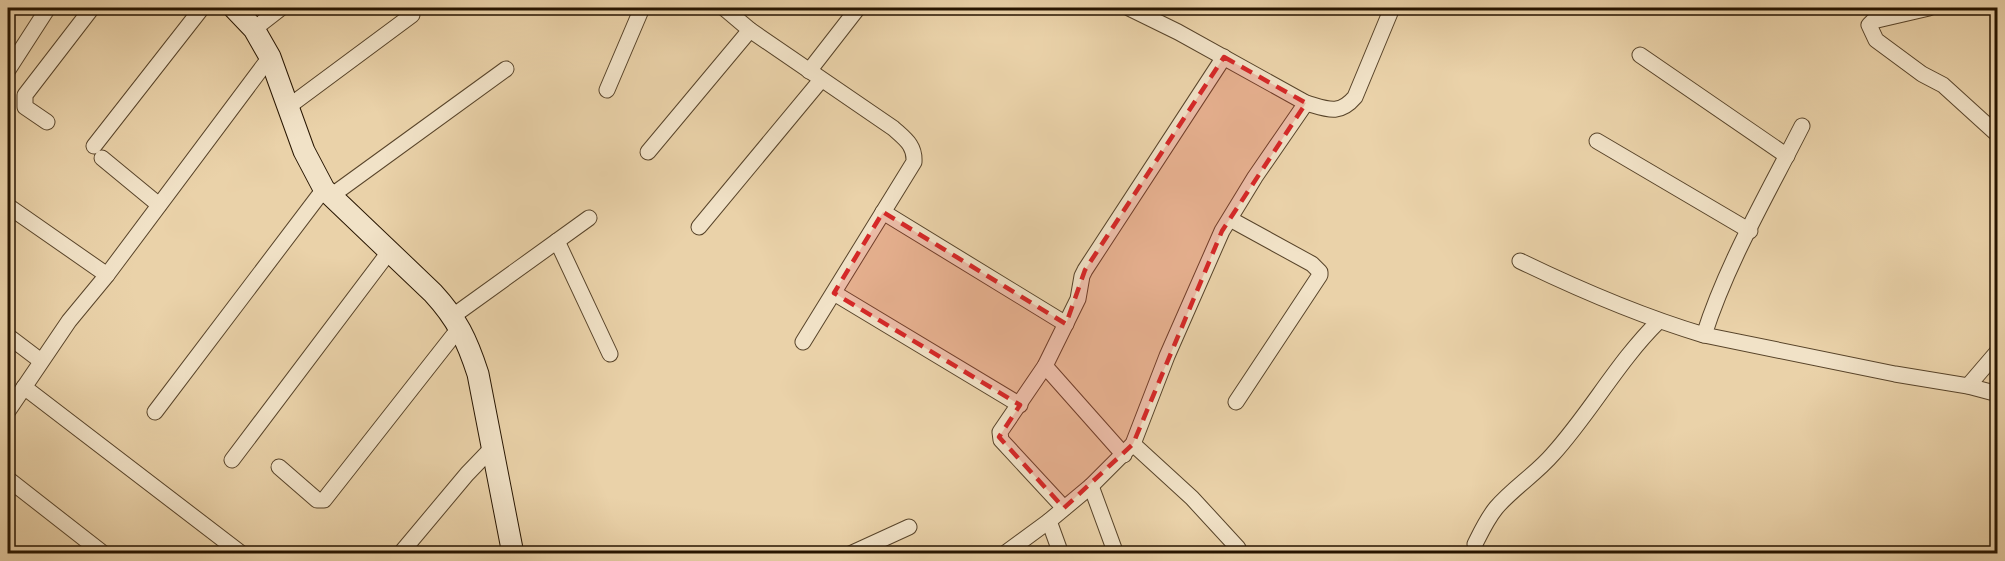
<svg xmlns="http://www.w3.org/2000/svg" width="2005" height="561" viewBox="0 0 2005 561" font-family="'IM FELL French Canon',serif">
<style>
.lines{fill:none;stroke-linecap:round;stroke-linejoin:round}
.street-casing{stroke:#58442a;stroke-width:17}
.secondary-casing{stroke:#271500;stroke-width:23}
.street{stroke:#f1e2c7;stroke-width:15}
.secondary{stroke:#f1e2c7;stroke-width:21}
.marked{fill:#d62828;fill-opacity:0.2;stroke:#d62828;stroke-width:4.5;stroke-dasharray:12 8;stroke-linejoin:round}
</style>
<rect width="100%" height="100%" fill="#ead2a9"/>
<filter id="stains"><feTurbulence type="fractalNoise" baseFrequency=".00333" numOctaves="4"/><feColorMatrix values="0 0 0 0 .2 0 0 0 0 .09 0 0 0 0 .02 0 0 0 .5 -.17"/></filter>
<radialGradient id="worn" r=".72"><stop offset=".6" stop-color="#630" stop-opacity="0"/><stop offset="1" stop-color="#630" stop-opacity=".3"/></radialGradient>
<g class="lines">
<g class="street-casing">
<g id="street">
<path d="M724,8L750,30L893,128C905,139 915,145 914,162L803,342"/>
<path d="M1129,8L1178,32L1306,103C1327,109 1339,116 1355,97L1392,8"/>
<path d="M1929,8L1873,21L1869,25L1876,40L1922,74L1943,85L1998,135"/>
<path d="M254,29L281,8"/>
<path d="M1640,55L1787,156"/>
<path d="M8,70L48,8"/>
<path d="M809,71L858,8"/>
<path d="M607,90L642,8"/>
<path d="M288,107L412,15"/>
<path d="M47,122L25,107V95L92,8"/>
<path d="M1597,141L1750,231"/>
<path d="M94,146L202,8"/>
<path d="M648,152L750,30"/>
<path d="M102,158L159,205"/>
<path d="M331,196L506,69"/>
<path d="M8,206L107,275"/>
<path d="M883,212L1066,324"/>
<path d="M1230,219L1312,264L1320,272V275L1236,402"/>
<path d="M699,227L821,80"/>
<path d="M557,241L610,354"/>
<path d="M1520,261C1580,290 1640,316 1704,335C1727,263 1768,193 1802,126"/>
<path d="M834,293L1020,405"/>
<path d="M453,316L589,218"/>
<path d="M1704,335L1895,374L1968,386L1998,394"/>
<path d="M8,336L41,361"/>
<path d="M1045,366L1124,455"/>
<path d="M1968,386L1998,351"/>
<path d="M24,387L242,554"/>
<path d="M8,411L69,321L107,275L270,57"/>
<path d="M155,412L324,189"/>
<path d="M1133,444L1192,498L1238,548"/>
<path d="M232,460L389,252"/>
<path d="M279,467L317,500H324L460,327"/>
<path d="M8,479L104,554"/>
<path d="M1091,486L1116,554"/>
<path d="M1064,508L1001,440L1000,432L1045,366L1078,299L1082,276L1085,270L1224,57"/>
<path d="M1049,521L1061,554"/>
<path d="M1475,544C1481,532 1487,519 1496,508C1513,488 1536,474 1553,454C1591,412 1618,361 1659,321"/>
<path d="M400,554L467,474L493,447"/>
<path d="M850,554L909,527"/>
<path d="M1004,554L1049,521L1091,486L1133,444L1167,356L1222,231L1255,177L1306,103"/>
</g>
</g>
<g class="secondary-casing">
<path id="secondary" d="M234,8L254,29L270,57L304,151L324,189L433,293C457,319 467,340 478,374L513,554"/>
</g>
<use href="#street" class="street"/>
<use href="#secondary" class="secondary"/>
</g>
<path class="marked" d="M1224,57L1306,103L1222,231L1133,444L1064,508L999,437L1020,405L834,293L883,212L1066,324L1085,270Z"/>
<rect width="2005" height="561" fill="none" stroke="#ead2a9" stroke-width="30"/>
<rect x="9" y="9" width="1987" height="543" fill="none" stroke="#271500" stroke-width="3"/>
<rect x="15" y="15" width="1975" height="531" fill="none" stroke="#271500" stroke-width="1.5"/>
<rect width="100%" height="100%" filter="url(#stains)"/>
<rect width="100%" height="100%" fill="url(#worn)"/>
</svg>
